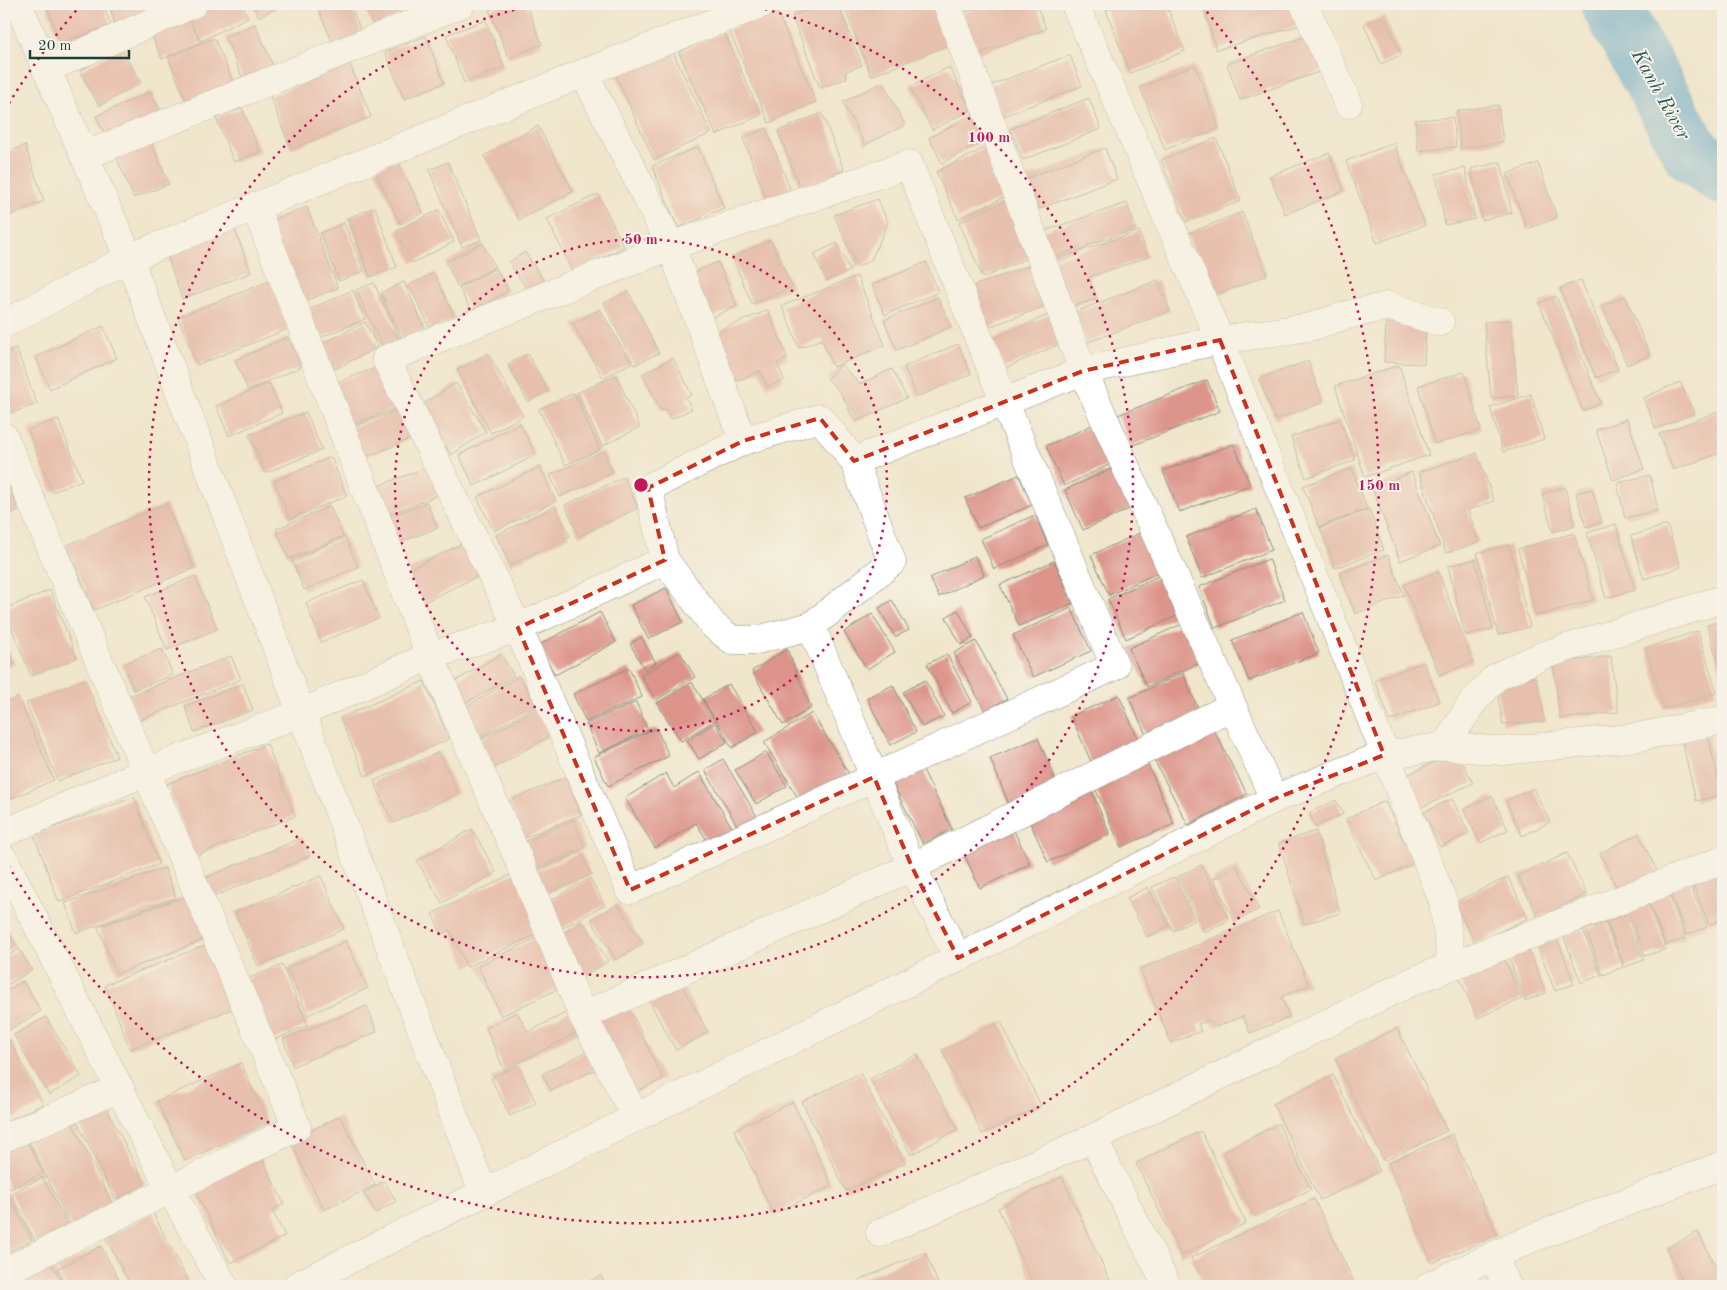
<svg xmlns="http://www.w3.org/2000/svg" width="1727" height="1290" viewBox="0 0 1727 1290" font-family="'Old Standard TT',serif">
<style>
.lines{fill:none;stroke-linecap:round;stroke-linejoin:round}
.river{stroke:#52a3cd;stroke-width:59}
.building{fill:#dd958b}
.street-casing{stroke:#889280;stroke-width:29}
.secondary-casing{stroke:#889280;stroke-width:29}
.street{stroke:#fff;stroke-width:28}
.secondary{stroke:#fff;stroke-width:28}
.marked{fill:none;stroke:#c8321e;stroke-width:4;stroke-dasharray:10 6;stroke-linejoin:round}
.ring{fill:none;stroke:#c2185b;stroke-width:2.5;stroke-dasharray:2.5 5}
.labels{text-anchor:middle;dominant-baseline:central;stroke-width:4;stroke-linejoin:round;paint-order:stroke}
.water-label{font-size:20px;font-style:italic;fill:#2e5c62;stroke:#f7f3e8}
.centre{fill:#c2185b;stroke:#f7f3e8;stroke-width:2.5}
.ring-label{font-size:15px;text-anchor:middle;font-weight:bold;fill:#c2185b;stroke:#f7f3e8;stroke-width:4;stroke-linejoin:round;paint-order:stroke}
</style>
<rect width="100%" height="100%" fill="#f7f3e8"/>
<filter id="ink" filterUnits="userSpaceOnUse"><feTurbulence type="fractalNoise" baseFrequency=".02" numOctaves="2"/><feDisplacementMap in="SourceGraphic" scale="10" xChannelSelector="R" yChannelSelector="G"/><feConvolveMatrix kernelMatrix="1 2 1 2 8 2 1 2 1" color-interpolation-filters="sRGB"/></filter>
<filter id="wash" filterUnits="userSpaceOnUse"><feTurbulence type="fractalNoise" baseFrequency=".0096" numOctaves="4" result="noise"/><feDisplacementMap in="SourceGraphic" scale="20" xChannelSelector="R" yChannelSelector="G"/><feGaussianBlur stdDeviation="1.12" result="paint"/><feColorMatrix in="noise" values="0 0 0 0 0 0 0 0 0 0 0 0 0 0 0 0 0 1.4 0 .05"/><feComposite in="paint" operator="in"/></filter>
<g filter="url(#wash)">
<rect width="100%" height="100%" fill="#f0e6cc"/>
<g class="lines">
<path class="river" d="M1610,4L1692,153L1723,176"/>
</g>
<g id="blocks">
<g class="building">
<path d="M46,4H103L111,25L60,43Z"/>
<path d="M109,4H166L116,28Z"/>
<path d="M210,4H242L248,17L201,41L189,19L200,43L162,59L148,28Z"/>
<path d="M252,4H284L259,17Z"/>
<path d="M316,4H350L363,36L335,48Z"/>
<path d="M362,4H396L401,14L375,28Z"/>
<path d="M400,4H437L410,23Z"/>
<path d="M505,4H526L542,44L509,58L489,10Z"/>
<path d="M823,4H838L862,65L845,72L847,78L820,88L792,16Z"/>
<path d="M843,4H936L951,44L871,76Z"/>
<path d="M989,4H1036L1046,29L978,54L963,13Z"/>
<path d="M1103,4H1115L1105,8Z"/>
<path d="M1123,4H1166L1185,51L1130,73L1106,10Z"/>
<path d="M1203,4H1293L1300,25L1216,50Z"/>
<path d="M776,9L816,102L769,123L729,30Z"/>
<path d="M1384,16L1401,55L1381,64L1364,24Z"/>
<path d="M486,20L504,67L464,83L446,35Z"/>
<path d="M255,24L276,73L246,86L225,37Z"/>
<path d="M724,32L761,115L716,135L679,52Z"/>
<path d="M1312,34L1324,70L1240,100L1227,64Z"/>
<path d="M426,36L444,83L404,99L385,52Z"/>
<path d="M214,38L235,86L188,106L168,57Z"/>
<path d="M121,48L141,83L99,106L80,71Z"/>
<path d="M672,50L711,133L654,160L616,76Z"/>
<path d="M1070,55L1082,86L1004,116L991,85Z"/>
<path d="M350,64L371,117L291,149L270,96Z"/>
<path d="M1195,65L1219,128L1165,150L1140,87Z"/>
<path d="M949,67L971,110L932,130L910,87Z"/>
<path d="M883,82L905,125L865,145L843,102Z"/>
<path d="M151,91L162,115L107,140L96,116Z"/>
<path d="M1089,98L1101,129L1023,160L1010,129Z"/>
<path d="M1498,105L1503,142L1461,148L1456,111Z"/>
<path d="M242,108L260,152L234,162L216,118Z"/>
<path d="M822,113L844,170L800,188L778,131Z"/>
<path d="M975,113L988,138L942,163L929,138Z"/>
<path d="M1453,117L1456,147L1418,151L1415,120Z"/>
<path d="M538,126L573,191L519,220L484,156Z"/>
<path d="M766,128L793,196L769,206L743,138Z"/>
<path d="M1216,138L1241,201L1186,222L1161,160Z"/>
<path d="M151,141L169,184L134,198L116,156Z"/>
<path d="M1394,143L1425,225L1377,243L1346,161Z"/>
<path d="M25,145L44,201L4,218V155Z"/>
<path d="M698,147L724,208L678,228L652,166Z"/>
<path d="M987,147L1009,195L958,219L936,172Z"/>
<path d="M1105,148L1117,179L1039,209L1027,178Z"/>
<path d="M1329,153L1344,191L1285,214L1270,176Z"/>
<path d="M397,159L423,213L400,224L375,170Z"/>
<path d="M448,162L481,240L462,247L429,170Z"/>
<path d="M1501,162L1512,213L1482,220L1471,169Z"/>
<path d="M1538,163L1557,218L1527,229L1507,174Z"/>
<path d="M1465,168L1475,219L1445,225L1436,174Z"/>
<path d="M598,194L624,247L573,272L547,219Z"/>
<path d="M878,199L888,223L871,260L857,267L834,215Z"/>
<path d="M1009,199L1034,255L983,278L959,222Z"/>
<path d="M1127,203L1136,229L1050,258L1041,232Z"/>
<path d="M307,207L338,288L300,303L269,221Z"/>
<path d="M375,207L397,267L370,277L348,218Z"/>
<path d="M439,210L454,242L412,263L396,231Z"/>
<path d="M1242,212L1267,275L1211,297L1187,234Z"/>
<path d="M344,223L364,271L339,281L320,233Z"/>
<path d="M235,230L251,273L182,299L167,255Z"/>
<path d="M1139,231L1148,257L1089,277L1097,298L1066,309L1050,261Z"/>
<path d="M771,240L792,287L752,304L732,257Z"/>
<path d="M482,243L495,267L458,287L446,262Z"/>
<path d="M837,243L850,271L826,281L814,254Z"/>
<path d="M525,252L547,286L531,296L509,262Z"/>
<path d="M718,262L737,306L706,320L686,276Z"/>
<path d="M926,262L938,292L885,315L872,285Z"/>
<path d="M1036,263L1051,304L986,328L971,287Z"/>
<path d="M496,268L508,291L471,311L459,288Z"/>
<path d="M434,273L455,318L431,330L409,285Z"/>
<path d="M857,276L885,345L833,367L822,339L799,348L782,306Z"/>
<path d="M1158,280L1170,311L1086,343L1075,312Z"/>
<path d="M1581,280L1618,369L1596,378L1560,288Z"/>
<path d="M270,281L288,329L197,365L178,317Z"/>
<path d="M404,282L425,329L402,339L381,293Z"/>
<path d="M374,283L400,341L383,348L356,290Z"/>
<path d="M353,290L365,319L319,338L308,310Z"/>
<path d="M628,291L659,353L634,365L604,303Z"/>
<path d="M1556,296L1601,403L1583,411L1539,303Z"/>
<path d="M1625,296L1650,355L1627,365L1602,306Z"/>
<path d="M938,297L951,327L897,350L884,320Z"/>
<path d="M600,309L631,363L603,378L573,324Z"/>
<path d="M768,310L788,359L777,363L784,380L767,387L760,371L736,381L716,332Z"/>
<path d="M1052,313L1064,342L1005,368L993,339Z"/>
<path d="M1511,320L1518,396L1491,398L1484,322Z"/>
<path d="M365,322L378,347L335,369L322,344Z"/>
<path d="M1386,323L1426,325L1424,364L1384,362Z"/>
<path d="M103,326L117,358L50,389L36,357Z"/>
<path d="M288,337L301,367L248,390L235,360Z"/>
<path d="M958,344L971,374L917,397L904,367Z"/>
<path d="M16,348L37,404L11,413L4,392V352Z"/>
<path d="M488,353L523,416L491,433L457,370Z"/>
<path d="M528,354L548,391L528,402L508,364Z"/>
<path d="M673,358L692,395L686,398L692,409L671,419L666,409L662,411L642,374Z"/>
<path d="M1308,361L1323,402L1275,420L1259,379Z"/>
<path d="M383,365L399,407L347,427L330,385Z"/>
<path d="M841,365L860,384L892,369L907,398L855,422L841,393L827,378Z"/>
<path d="M1399,365L1429,455L1365,477L1335,386Z"/>
<path d="M1464,372L1481,430L1435,444L1418,386Z"/>
<path d="M616,375L640,427L602,446L577,393Z"/>
<path d="M1207,380L1220,411L1131,446L1118,415Z"/>
<path d="M1680,382L1694,413L1656,429L1643,398Z"/>
<path d="M269,383L282,413L229,436L216,406Z"/>
<path d="M456,383L486,432L451,455L420,406Z"/>
<path d="M574,393L600,450L565,465L539,409Z"/>
<path d="M1531,394L1544,439L1503,452L1490,407Z"/>
<path d="M399,409L410,439L359,460L347,430Z"/>
<path d="M1720,411L1723,420V452L1673,470L1659,434Z"/>
<path d="M306,412L322,450L265,473L249,435Z"/>
<path d="M58,419L82,480L52,492L28,430Z"/>
<path d="M1340,419L1355,460L1306,478L1291,437Z"/>
<path d="M1627,419L1644,469L1613,480L1596,430Z"/>
<path d="M1099,422L1117,461L1064,486L1046,446Z"/>
<path d="M520,423L536,455L474,486L459,455Z"/>
<path d="M1234,444L1250,485L1180,512L1163,471Z"/>
<path d="M603,451L613,473L560,497L550,475Z"/>
<path d="M1477,453L1494,501L1468,510L1479,542L1446,553L1419,472Z"/>
<path d="M331,457L347,496L290,519L274,481Z"/>
<path d="M1118,466L1136,506L1083,530L1065,490Z"/>
<path d="M428,467L439,495L381,517L370,489Z"/>
<path d="M540,467L556,501L494,531L477,497Z"/>
<path d="M1352,468L1367,509L1319,527L1303,486Z"/>
<path d="M1412,472L1440,546L1400,561L1372,488Z"/>
<path d="M1019,475L1032,505L978,528L965,498Z"/>
<path d="M1650,475L1658,510L1625,518L1617,483Z"/>
<path d="M4,476L19,510L4,517Z"/>
<path d="M624,477L638,508L579,536L565,505Z"/>
<path d="M1565,487L1575,525L1553,532L1542,494Z"/>
<path d="M1592,489L1602,522L1586,527L1576,493Z"/>
<path d="M427,502L437,528L395,544L385,518Z"/>
<path d="M166,504L194,568L94,610L67,545Z"/>
<path d="M330,506L343,536L289,559L276,529Z"/>
<path d="M555,506L570,536L510,565L496,535Z"/>
<path d="M1256,509L1272,550L1202,578L1186,537Z"/>
<path d="M1369,509L1384,550L1335,568L1320,528Z"/>
<path d="M1035,515L1048,545L994,569L981,539Z"/>
<path d="M1616,524L1635,590L1606,598L1587,533Z"/>
<path d="M1667,525L1681,567L1644,579L1631,536Z"/>
<path d="M1144,531L1162,571L1109,595L1091,555Z"/>
<path d="M1574,533L1593,600L1536,616L1518,549Z"/>
<path d="M345,537L358,567L304,590L292,560Z"/>
<path d="M468,541L484,573L420,604L404,572Z"/>
<path d="M1509,545L1530,627L1498,635L1477,553Z"/>
<path d="M1388,555L1404,595L1355,614L1340,573Z"/>
<path d="M975,556L984,575L939,597L930,578Z"/>
<path d="M1269,559L1285,600L1215,628L1199,587Z"/>
<path d="M1475,559L1493,629L1465,635L1448,566Z"/>
<path d="M1054,561L1073,603L1019,626L1000,585Z"/>
<path d="M1438,571L1473,662L1439,675L1404,585Z"/>
<path d="M1161,575L1179,615L1126,639L1108,599Z"/>
<path d="M195,576L217,629L167,650L145,597Z"/>
<path d="M363,580L379,618L321,642L306,603Z"/>
<path d="M666,588L683,622L648,639L631,605Z"/>
<path d="M50,590L77,658L31,676L4,609Z"/>
<path d="M892,600L909,630L895,637L879,608Z"/>
<path d="M1071,608L1091,651L1033,677L1013,635Z"/>
<path d="M958,610L973,638L961,645L946,617Z"/>
<path d="M600,612L616,642L555,675L539,645Z"/>
<path d="M1303,612L1319,653L1249,681L1232,640Z"/>
<path d="M872,614L895,652L867,669L844,632Z"/>
<path d="M1723,621V678L1707,625Z"/>
<path d="M1182,624L1200,663L1147,687L1129,648Z"/>
<path d="M1698,631L1717,693L1664,709L1646,648Z"/>
<path d="M641,637L656,663L645,670L630,644Z"/>
<path d="M4,641L15,664L4,669Z"/>
<path d="M976,641L1007,699L985,711L954,653Z"/>
<path d="M162,649L173,675L133,690L123,664Z"/>
<path d="M787,649L811,708L783,725L752,671Z"/>
<path d="M680,652L695,677L656,700L641,676Z"/>
<path d="M501,654L514,676L464,704L452,683Z"/>
<path d="M947,654L972,702L952,713L927,664Z"/>
<path d="M231,656L241,679L139,720L129,696Z"/>
<path d="M1611,656L1618,712L1560,719L1553,663Z"/>
<path d="M1424,662L1439,702L1390,721L1375,680Z"/>
<path d="M629,668L642,697L586,722L573,694Z"/>
<path d="M1183,673L1200,713L1147,737L1129,698Z"/>
<path d="M519,676L536,706L475,741L458,711Z"/>
<path d="M1536,677L1545,722L1503,724L1496,685Z"/>
<path d="M85,679L117,757L58,781L26,703Z"/>
<path d="M925,680L944,716L922,727L903,692Z"/>
<path d="M424,681L449,739L365,776L340,718Z"/>
<path d="M692,682L714,719L703,699L729,684L758,732L732,748L716,720L681,741L657,703Z"/>
<path d="M243,684L253,710L194,732L185,706Z"/>
<path d="M893,685L916,732L890,745L867,698Z"/>
<path d="M1119,695L1140,744L1092,764L1071,716Z"/>
<path d="M18,697L54,780L4,802V703Z"/>
<path d="M636,702L648,730L599,753L586,724Z"/>
<path d="M541,706L556,732L489,771L474,744Z"/>
<path d="M812,713L849,774L801,803L764,742Z"/>
<path d="M715,723L727,742L699,759L687,740Z"/>
<path d="M1210,723L1247,794L1188,825L1151,754Z"/>
<path d="M656,728L669,756L608,786L594,757Z"/>
<path d="M1723,735V750L1719,736Z"/>
<path d="M1708,736L1722,795L1696,801L1682,741Z"/>
<path d="M1038,738L1058,786L1010,807L990,758Z"/>
<path d="M267,744L295,816L195,856L167,784Z"/>
<path d="M1457,751L1473,783L1416,810L1401,778Z"/>
<path d="M439,752L458,794L393,823L374,781Z"/>
<path d="M766,752L787,786L756,804L735,770Z"/>
<path d="M1145,758L1174,824L1121,847L1092,781Z"/>
<path d="M723,759L762,825L743,836L705,770Z"/>
<path d="M923,770L952,829L923,844L893,784Z"/>
<path d="M699,772L734,831L710,845L696,823L655,848L625,798L666,773L674,788Z"/>
<path d="M566,777L581,815L524,838L509,801Z"/>
<path d="M1533,788L1550,822L1522,836L1506,801Z"/>
<path d="M1091,790L1110,834L1048,862L1028,818Z"/>
<path d="M1492,796L1508,830L1480,843L1464,809Z"/>
<path d="M134,797L159,864L59,902L34,835Z"/>
<path d="M1452,799L1469,833L1440,847L1424,812Z"/>
<path d="M1336,800L1343,814L1315,827L1309,813Z"/>
<path d="M1385,801L1414,863L1376,881L1346,819Z"/>
<path d="M574,820L585,848L535,869L523,842Z"/>
<path d="M1011,824L1030,864L980,888L961,848Z"/>
<path d="M472,829L496,872L442,903L417,861Z"/>
<path d="M1316,831L1340,913L1304,924L1279,843Z"/>
<path d="M1639,834L1657,871L1618,890L1600,853Z"/>
<path d="M302,838L310,856L210,898L202,879Z"/>
<path d="M581,852L591,875L546,894L537,871Z"/>
<path d="M1567,853L1587,894L1538,917L1518,876Z"/>
<path d="M1201,865L1229,920L1204,932L1177,877Z"/>
<path d="M1237,866L1259,909L1235,922L1213,879Z"/>
<path d="M165,868L176,898L76,933L65,903Z"/>
<path d="M1723,870V896L1714,873Z"/>
<path d="M516,872L539,933L467,967L450,930L442,934L432,914Z"/>
<path d="M1711,872L1723,904V919L1709,925L1691,880Z"/>
<path d="M321,876L344,929L258,966L235,912Z"/>
<path d="M1174,877L1195,920L1173,931L1152,887Z"/>
<path d="M1508,877L1528,918L1475,944L1455,902Z"/>
<path d="M590,878L605,905L559,930L544,904Z"/>
<path d="M1689,882L1707,927L1687,935L1669,890Z"/>
<path d="M1148,887L1169,926L1147,937L1127,898Z"/>
<path d="M1668,892L1686,938L1666,945L1648,900Z"/>
<path d="M190,895L208,938L117,974L98,927Z"/>
<path d="M1648,903L1666,949L1645,956L1628,911Z"/>
<path d="M618,904L643,944L616,960L591,920Z"/>
<path d="M1278,911L1309,985L1281,997L1290,1017L1250,1033L1243,1016L1216,1027L1208,1020L1198,1024L1201,1031L1171,1043L1140,969Z"/>
<path d="M1627,914L1644,960L1625,967L1607,922Z"/>
<path d="M583,921L608,961L580,979L554,939Z"/>
<path d="M1606,922L1623,967L1603,975L1586,930Z"/>
<path d="M4,923L16,946L4,952Z"/>
<path d="M1583,930L1601,975L1581,983L1564,937Z"/>
<path d="M536,938L560,988L501,1016L478,966Z"/>
<path d="M1557,938L1574,984L1555,991L1537,946Z"/>
<path d="M216,941L242,1005L130,1049L105,985Z"/>
<path d="M346,941L368,988L308,1015L287,968Z"/>
<path d="M1528,948L1546,993L1525,1001L1508,955Z"/>
<path d="M19,949L32,970L4,987V958Z"/>
<path d="M1504,958L1522,999L1477,1018L1459,977Z"/>
<path d="M282,965L308,1025L273,1040L247,979Z"/>
<path d="M679,980L708,1032L676,1050L647,997Z"/>
<path d="M23,981L41,1011L4,1033V992Z"/>
<path d="M626,1001L663,1079L631,1094L595,1016Z"/>
<path d="M367,1006L377,1032L293,1066L283,1039Z"/>
<path d="M569,1011L580,1031L504,1070L486,1028L517,1012L528,1032Z"/>
<path d="M46,1017L81,1076L49,1095L14,1035Z"/>
<path d="M1001,1022L1041,1106L982,1134L942,1050Z"/>
<path d="M1397,1028L1447,1131L1384,1161L1335,1059Z"/>
<path d="M10,1040L43,1104L4,1123V1043Z"/>
<path d="M588,1051L597,1069L551,1091L542,1074Z"/>
<path d="M917,1054L958,1129L911,1155L870,1079Z"/>
<path d="M241,1063L268,1123L185,1161L157,1101Z"/>
<path d="M518,1065L536,1103L510,1116L491,1078Z"/>
<path d="M860,1073L905,1163L846,1191L802,1102Z"/>
<path d="M1333,1075L1380,1171L1320,1200L1273,1104Z"/>
<path d="M793,1102L832,1186L773,1214L734,1130Z"/>
<path d="M105,1105L145,1184L115,1199L76,1119Z"/>
<path d="M340,1116L375,1185L324,1210L290,1141Z"/>
<path d="M70,1118L115,1209L73,1230L28,1140Z"/>
<path d="M1278,1124L1311,1189L1255,1217L1223,1152Z"/>
<path d="M1201,1131L1246,1223L1181,1256L1136,1163Z"/>
<path d="M1452,1134L1497,1235L1432,1263L1388,1163Z"/>
<path d="M26,1140L43,1173L10,1189L4,1177V1151Z"/>
<path d="M260,1155L284,1204L272,1210L285,1236L230,1263L194,1188Z"/>
<path d="M43,1177L70,1230L38,1247L11,1193Z"/>
<path d="M1062,1177L1110,1281L1098,1286H1034L998,1208Z"/>
<path d="M384,1181L396,1201L376,1213L364,1193Z"/>
<path d="M8,1194L32,1240L4,1254V1196Z"/>
<path d="M1314,1199L1356,1286H1205L1191,1258Z"/>
<path d="M153,1213L189,1283L183,1286H131L106,1238Z"/>
<path d="M1698,1232L1723,1282V1286H1685L1666,1248Z"/>
<path d="M101,1246L122,1286H66L57,1269Z"/>
<path d="M925,1252L939,1286H862L859,1280Z"/>
<path d="M50,1260L64,1286H4V1284Z"/>
<path d="M601,1276L606,1286H578Z"/>
</g>
</g>
</g>
<g filter="url(#ink)">
<use href="#blocks" fill-opacity="0" stroke="#889280" stroke-width="1"/>
<g class="lines">
<g class="street-casing">
<g id="street">
<path d="M18,4L129,258L483,1192"/>
<path d="M947,4L1083,371L1274,799"/>
<path d="M1075,4L1220,340L1399,789L1443,901L1452,965"/>
<path d="M1304,4L1348,104"/>
<path d="M46,69L193,4"/>
<path d="M584,73L671,246L743,441"/>
<path d="M84,156L461,4"/>
<path d="M909,164L1004,401L1115,666L630,890L518,628L386,359L671,246Z"/>
<path d="M255,206L430,656L525,874L583,1016L636,1118"/>
<path d="M820,418L854,461L892,562L811,626L757,640H732L713,625L665,560L648,488L743,441Z"/>
<path d="M4,437L297,1127L4,1272"/>
<path d="M854,461L1083,371L1220,340L1310,327L1347,315L1388,306L1440,322"/>
<path d="M811,626L912,867L958,958"/>
<path d="M1445,746L1472,703L1496,677L1541,656L1723,599"/>
<path d="M4,833L147,771L301,713L430,656L518,628L665,560"/>
<path d="M583,1016L912,867L1232,706"/>
<path d="M4,1138L120,1088"/>
<path d="M1093,1138L1167,1286"/>
<path d="M880,1233L1093,1138L1413,981L1723,860"/>
<path d="M1493,1256L1507,1286"/>
<path d="M296,1286L958,958L1274,799L1384,755L1445,746L1503,751L1638,737L1723,720"/>
<path d="M1429,1286L1530,1239L1723,1165"/>
</g>
</g>
<g class="secondary-casing">
<g id="secondary">
<path d="M4,324L129,258L584,73L761,4"/>
<path d="M4,859L170,1189L224,1286"/>
</g>
</g>
<use href="#street" class="street"/>
<use href="#secondary" class="secondary"/>
</g>
</g>
<path d="M0 0H1727V1290H0ZM1220,340L1384,755L1274,799L958,958L912,867L874,777L630,890L518,628L665,560L648,488L743,441L820,418L854,461L1083,371Z" fill="#f0e6cc" fill-opacity=".55" fill-rule="evenodd"/>
<path class="marked" d="M1220,340L1384,755L1274,799L958,958L912,867L874,777L630,890L518,628L665,560L648,488L743,441L820,418L854,461L1083,371Z"/>
<g class="ring">
<circle cx="641" cy="485" r="246"/>
<path d="M743 4A492 492 0 1 1 539 4"/>
<path d="M5 110A738 738 0 0 1 80 6M1202 6A738 738 0 1 1 5 860"/>
</g>
<g class="labels">
<g class="water-label">
<text transform="translate(1660 95) rotate(61)">Kanh River</text>
</g>
</g>
<circle cx="641" cy="485" r="8" class="centre"/>
<g class="ring-label">
<text x="989" y="142">100 m</text>
<text x="641" y="244">50 m</text>
<text x="1379" y="490">150 m</text>
</g>
<rect width="1727" height="1290" fill="none" stroke="#f7f3e8" stroke-width="20"/>
<path d="M30 50v8h99v-8" fill="none" stroke="#1f3d34" stroke-width="2.5"/>
<text x="38" y="50" font-size="15" fill="#1f3d34" stroke="#f7f3e8" stroke-width="4" paint-order="stroke">20 m</text>
</svg>
